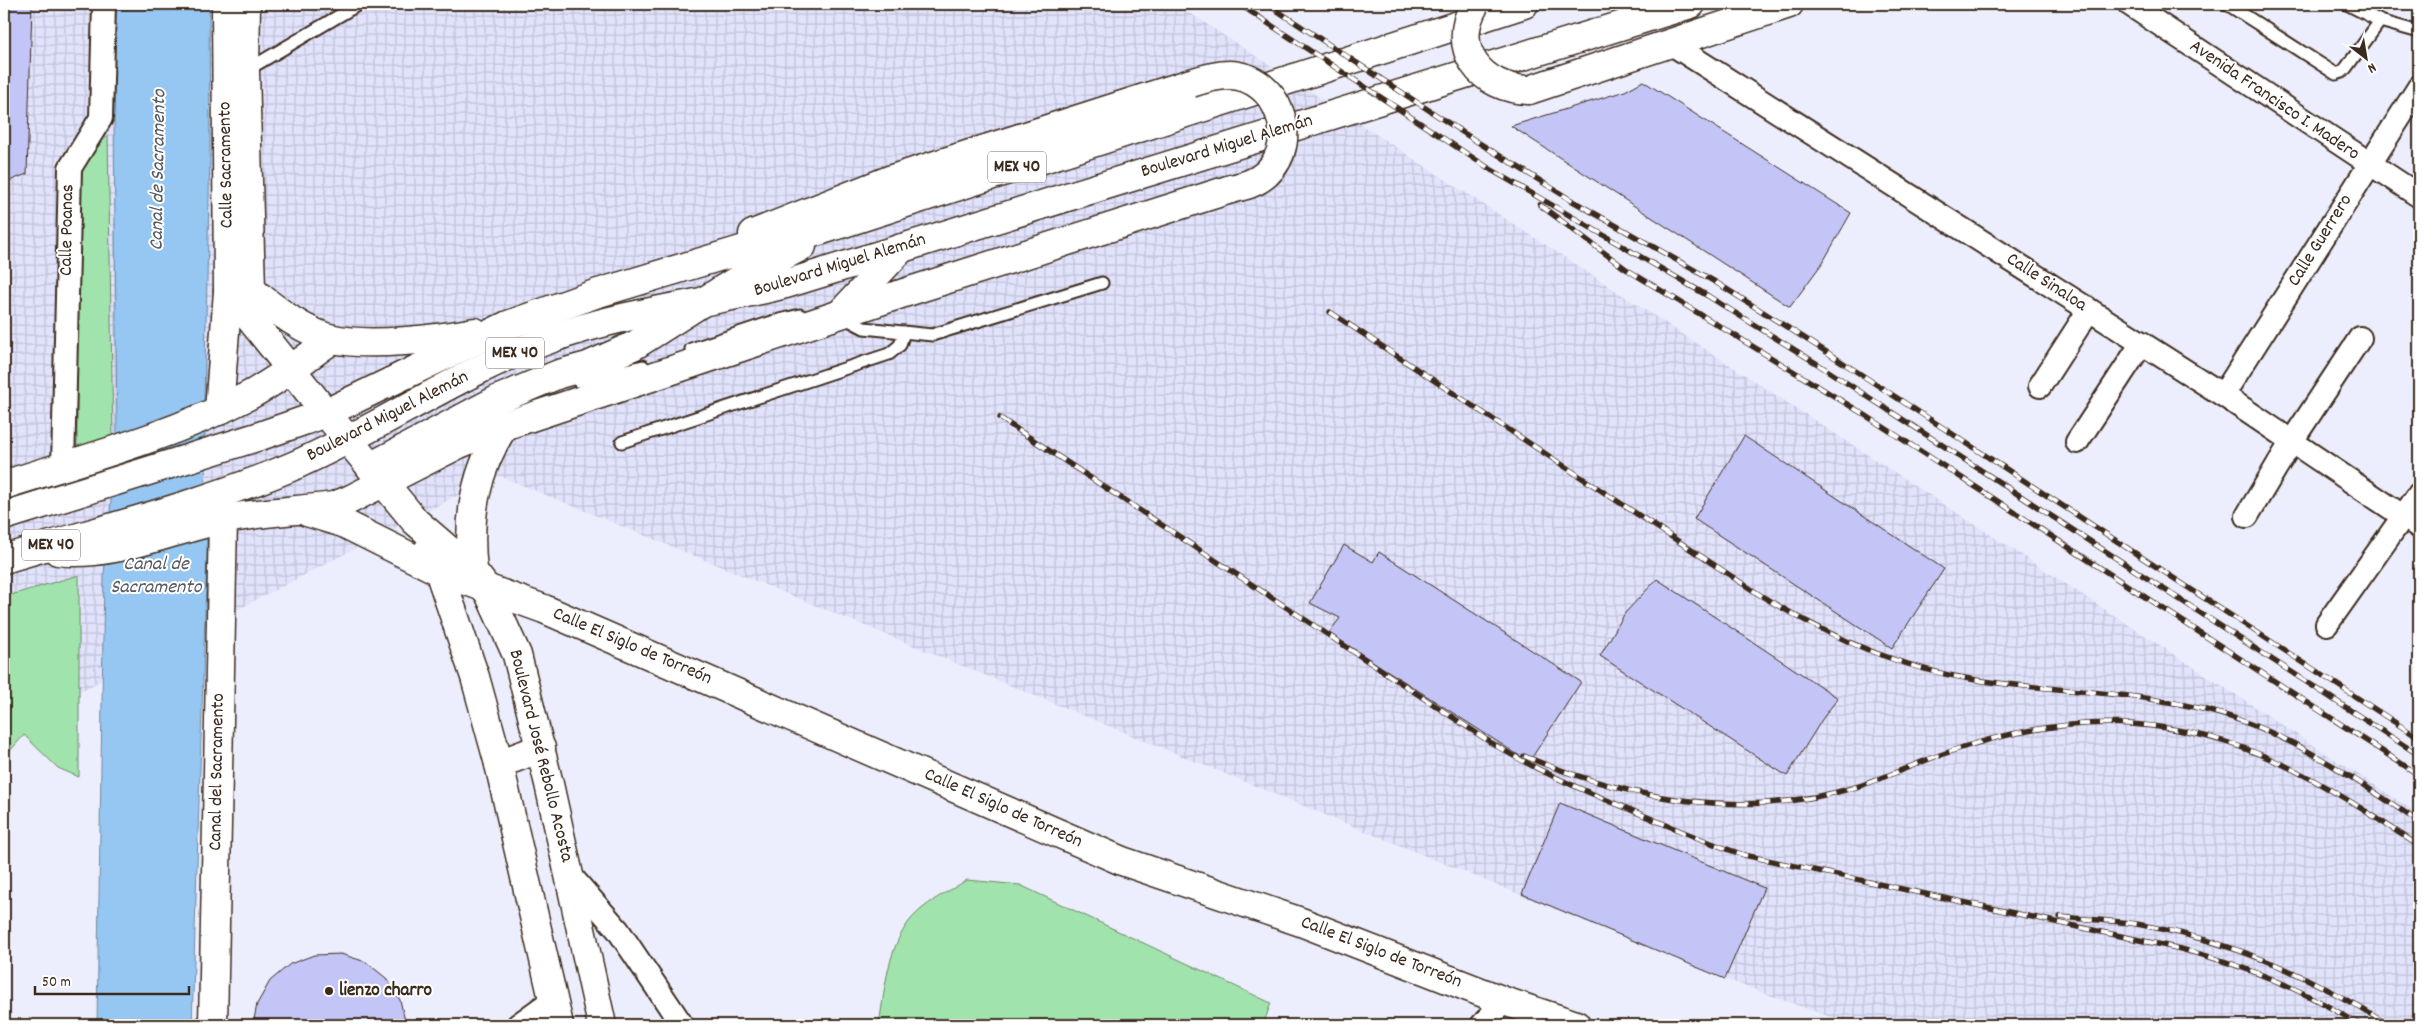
<svg xmlns="http://www.w3.org/2000/svg" width="2423" height="1029" viewBox="0 0 2423 1029" font-family="Dekko,sans-serif">
<style>
.industrial{fill:url(#industrial-grid)}
.green{fill:#a1e3ad;stroke:#6e8666}
.water{fill:#95c7f2;stroke:#71889d}
.building{fill:#c4c5f7;stroke:#3b2a1e}
.lines{fill:none;stroke-linecap:round;stroke-linejoin:round}
.lane-casing{stroke:#3b2a1e;stroke-width:15}
.street-casing{stroke:#3b2a1e;stroke-width:26}
.secondary-casing{stroke:#3b2a1e;stroke-width:31}
.primary-casing{stroke:#3b2a1e;stroke-width:31}
.highway-casing{stroke:#3b2a1e;stroke-width:31}
.lane{stroke:#fff;stroke-width:11}
.street{stroke:#fff;stroke-width:22}
.secondary{stroke:#fff;stroke-width:28}
.primary{stroke:#fff;stroke-width:28}
.highway{stroke:#fff;stroke-width:28}
.rail-casing{stroke:#3b2a1e;stroke-width:5.5}
.rail{stroke:#fff;stroke-width:4;stroke-dasharray:11;stroke-linecap:butt}
.secondary-bridge-casing{stroke:#3b2a1e;stroke-width:31;stroke-linecap:butt}
.highway-bridge-casing{stroke:#3b2a1e;stroke-width:31;stroke-linecap:butt}
.secondary-bridge{stroke:#fff;stroke-width:28}
.highway-bridge{stroke:#fff;stroke-width:28}
.poi-dot{fill:#3b2a1e;stroke:#fff;stroke-width:2}
.labels{text-anchor:middle;dominant-baseline:central;stroke-width:4;stroke-linejoin:round;paint-order:stroke}
.shield{fill:#fff;stroke:#766a62;stroke-width:1}
.shield-label{font-size:18px;font-weight:bold;fill:#3b2a1e}
.street-label{font-size:19px;fill:#3b2a1e;stroke:#fff}
.poi-label{font-size:19px;font-weight:bold;fill:#3b2a1e;stroke:#fff;text-anchor:start}
.water-label{font-size:20px;font-style:italic;fill:#56595e;stroke:#fff}
</style>
<defs>
<pattern id="industrial-grid" width="8" height="8" patternUnits="userSpaceOnUse" patternTransform="scale(1.25)"><rect width="8" height="8" fill="#e1e2fb"/><path d="M0 4h8M4 0v8" fill="none" stroke="#c2c2d7"/></pattern>
</defs>
<rect width="100%" height="100%" fill="#edeefd"/>
<filter id="ink" filterUnits="userSpaceOnUse"><feTurbulence type="fractalNoise" baseFrequency=".02" numOctaves="2"/><feDisplacementMap in="SourceGraphic" scale="10" xChannelSelector="R" yChannelSelector="G"/><feConvolveMatrix kernelMatrix="1 2 1 2 8 2 1 2 1" color-interpolation-filters="sRGB"/></filter>
<g filter="url(#ink)">
<path class="industrial" d="M4,4H1176L2419,814V1025H1852L1725,979L497,475L4,731Z"/>
<g class="green">
<path d="M108,135L113,441L77,451L76,173Z"/>
<path d="M79,575V777L58,768L24,735L9,752H4V597Z"/>
<path d="M967,880L1020,885L1271,1003L1263,1025H879C884,994 887,956 904,929C917,906 946,893 967,880Z"/>
</g>
<path class="water" d="M113,4H209L210,157L204,401L207,550L192,1025H97L104,574L117,438Z"/>
<g class="building">
<path d="M4,4H32L27,174L4,183Z"/>
<path d="M1643,81L1851,213L1823,262L1790,307L1511,126L1625,91Z"/>
<path d="M1744,436L1944,569L1892,648L1694,519Z"/>
<path d="M1344,545L1373,562L1379,552L1581,682L1529,762L1329,633L1340,618L1310,603Z"/>
<path d="M1657,579L1838,698L1823,718L1787,776L1600,656L1625,613Z"/>
<path d="M1560,803L1764,888L1725,979L1522,894Z"/>
<path d="M341,954L366,962L386,978L400,1000L406,1025H253L257,1004L270,981L290,964L314,955Z"/>
</g>
<g class="lines">
<g class="lane-casing">
<g id="lane">
<path d="M2227,4L2336,74L2342,72L2346,68L2380,21"/>
<path d="M2347,4L2380,21L2419,32"/>
<path d="M247,70L359,4"/>
<path d="M843,317L864,328L932,335L1102,283"/>
<path d="M691,349L775,321L800,315"/>
<path d="M578,381L643,366"/>
<path d="M622,442L889,354L900,345L904,332"/>
</g>
</g>
<g class="street-casing">
<g id="street">
<path d="M2129,4L2419,196"/>
<path d="M1670,43L2223,395L2419,527"/>
<path d="M2040,386L2089,310"/>
<path d="M2223,395L2419,87"/>
<path d="M2077,442L2142,343"/>
<path d="M63,466L70,168L101,118L104,4"/>
<path d="M2247,516L2292,441L2360,338"/>
<path d="M2327,624L2419,494"/>
<path d="M570,875L618,930L682,1025"/>
<path d="M518,1025L554,999"/>
<path d="M1482,1025L1504,1001"/>
</g>
</g>
<g class="secondary-casing">
<g id="secondary">
<path d="M226,4L228,291L326,413"/>
<path d="M246,4L245,71L251,290L249,315"/>
<path d="M1529,90L1789,4"/>
<path d="M439,571L544,609L1122,861L1301,922L1504,1001L1576,1025"/>
<path d="M213,1025L223,519"/>
</g>
</g>
<g class="primary-casing">
<g id="primary">
<path d="M326,413L415,521L473,571L487,589L517,655L549,784L602,1025"/>
<path d="M429,549L439,571L475,677L499,764L559,1025"/>
<path d="M499,764L541,748"/>
</g>
</g>
<g class="highway-casing">
<g id="highway">
<path d="M753,234L892,179L1191,83"/>
<path d="M251,290C275,309 303,332 333,339C371,347 437,339 475,332"/>
<path d="M842,312L902,248"/>
<path d="M219,411L228,291"/>
<path d="M370,467L499,399L559,374L588,366L635,345L739,279L802,246"/>
<path d="M4,485C84,459 169,437 244,398C276,382 304,359 333,339"/>
<path d="M307,512L343,523L439,571"/>
<path d="M4,516L260,436L326,413L508,325L595,294L748,248L816,232L1524,4"/>
<path d="M58,551C111,558 168,531 220,520C258,512 296,511 334,506L349,500L459,444L504,426L910,291L1231,189"/>
<path d="M4,559C99,530 198,506 291,467C379,429 459,372 550,339C626,311 708,304 786,284L1691,4"/>
<path d="M473,571C467,517 475,471 504,426"/>
</g>
</g>
<use href="#lane" class="lane"/>
<use href="#street" class="street"/>
<use href="#secondary" class="secondary"/>
<use href="#primary" class="primary"/>
<use href="#highway" class="highway"/>
<g class="rail-casing">
<g id="rail">
<path d="M1239,4L1490,169L1708,296L1816,363L2419,755"/>
<path d="M1267,4L1476,141L1571,200L1717,283L1825,351L2419,738"/>
<path d="M1540,205L1626,269L1865,415L2419,775"/>
<path d="M1330,312L1760,595C1824,634 1895,667 1970,679C2049,692 2132,690 2210,711C2288,731 2353,778 2419,822"/>
<path d="M1000,418L1490,742C1535,770 1582,790 1631,810C1668,826 1706,842 1744,855L2181,949C2248,966 2302,989 2360,1025"/>
<path d="M1524,756C1631,800 1742,821 1856,787C1885,778 1912,765 1940,755C2001,733 2066,720 2131,724C2247,732 2325,784 2419,846"/>
<path d="M2060,917C2089,920 2119,920 2147,926C2237,943 2312,976 2388,1025"/>
</g>
</g>
<use href="#rail" class="rail"/>
<g class="secondary-bridge-casing">
<path id="secondary-bridge" d="M1475,4C1449,49 1481,89 1529,90"/>
</g>
<g class="highway-bridge-casing">
<path id="highway-bridge" d="M1191,83C1203,79 1216,75 1229,75C1278,76 1302,141 1266,174C1256,183 1244,186 1231,189"/>
</g>
<use href="#secondary-bridge" class="secondary-bridge"/>
<use href="#highway-bridge" class="highway-bridge"/>
</g>
</g>
<circle class="poi-dot" cx="329" cy="991" r="5"/>
<g class="labels">
<g class="shield">
<rect x="988" y="151.5" width="58" height="31" rx="4"/>
<rect x="486" y="337.5" width="58" height="31" rx="4"/>
<rect x="22" y="529.5" width="58" height="31" rx="4"/>
</g>
<g class="shield-label">
<text x="1017" y="167">MEX 40</text>
<text x="515" y="353">MEX 40</text>
<text x="51" y="545">MEX 40</text>
</g>
<g class="street-label">
<text transform="translate(2274 101) rotate(34)">Avenida Francisco I. Madero</text>
<text transform="translate(1227 147) rotate(-17)">Boulevard Miguel Alemán</text>
<text transform="translate(227 165) rotate(-91)">Calle Sacramento</text>
<text transform="translate(68 230) rotate(-89)">Calle Poanas</text>
<text transform="translate(2321 241) rotate(-58)">Calle Guerrero</text>
<text transform="translate(840 266) rotate(-17)">Boulevard Miguel Alemán</text>
<text transform="translate(2046 283) rotate(33)">Calle Sinaloa</text>
<text transform="translate(388 417) rotate(-27)">Boulevard Miguel Alemán</text>
<text transform="translate(632 647) rotate(23)">Calle El Siglo de Torreón</text>
<text transform="translate(540 756) rotate(76)">Boulevard José Rebollo Acosta</text>
<text transform="translate(218 772) rotate(-89)">Canal del Sacramento</text>
<text transform="translate(1003 809) rotate(24)">Calle El Siglo de Torreón</text>
<text transform="translate(1381 953) rotate(21)">Calle El Siglo de Torreón</text>
</g>
<g class="poi-label">
<text x="339" y="991">lienzo charro</text>
</g>
<g class="water-label">
<text transform="translate(159 170) rotate(-89)">Canal de Sacramento</text>
<text x="156" y="565">Canal de<tspan x="156" dy="23">Sacramento</tspan></text>
</g>
</g>
<rect width="2423" height="1029" fill="none" stroke="#fff" stroke-width="20"/>
<rect x="10" y="10" width="2403" height="1009" fill="none" stroke="#3b2a1e" stroke-width="2" filter="url(#ink)"/>
<g transform="translate(2366 58) rotate(149)" stroke="#ffffff" stroke-width="4" paint-order="stroke">
<path d="M0-4L9 19L0 12L-9 19Z" fill="#3b2a1e"/>
<text y="-8" font-size="14" font-weight="bold" text-anchor="middle" fill="#3b2a1e">N</text>
</g>
<path d="M35 986v8h154v-8" fill="none" stroke="#3b2a1e" stroke-width="2.5"/>
<text x="42" y="986" font-size="15" fill="#3b2a1e" stroke="#ffffff" stroke-width="4" paint-order="stroke">50 m</text>
</svg>
